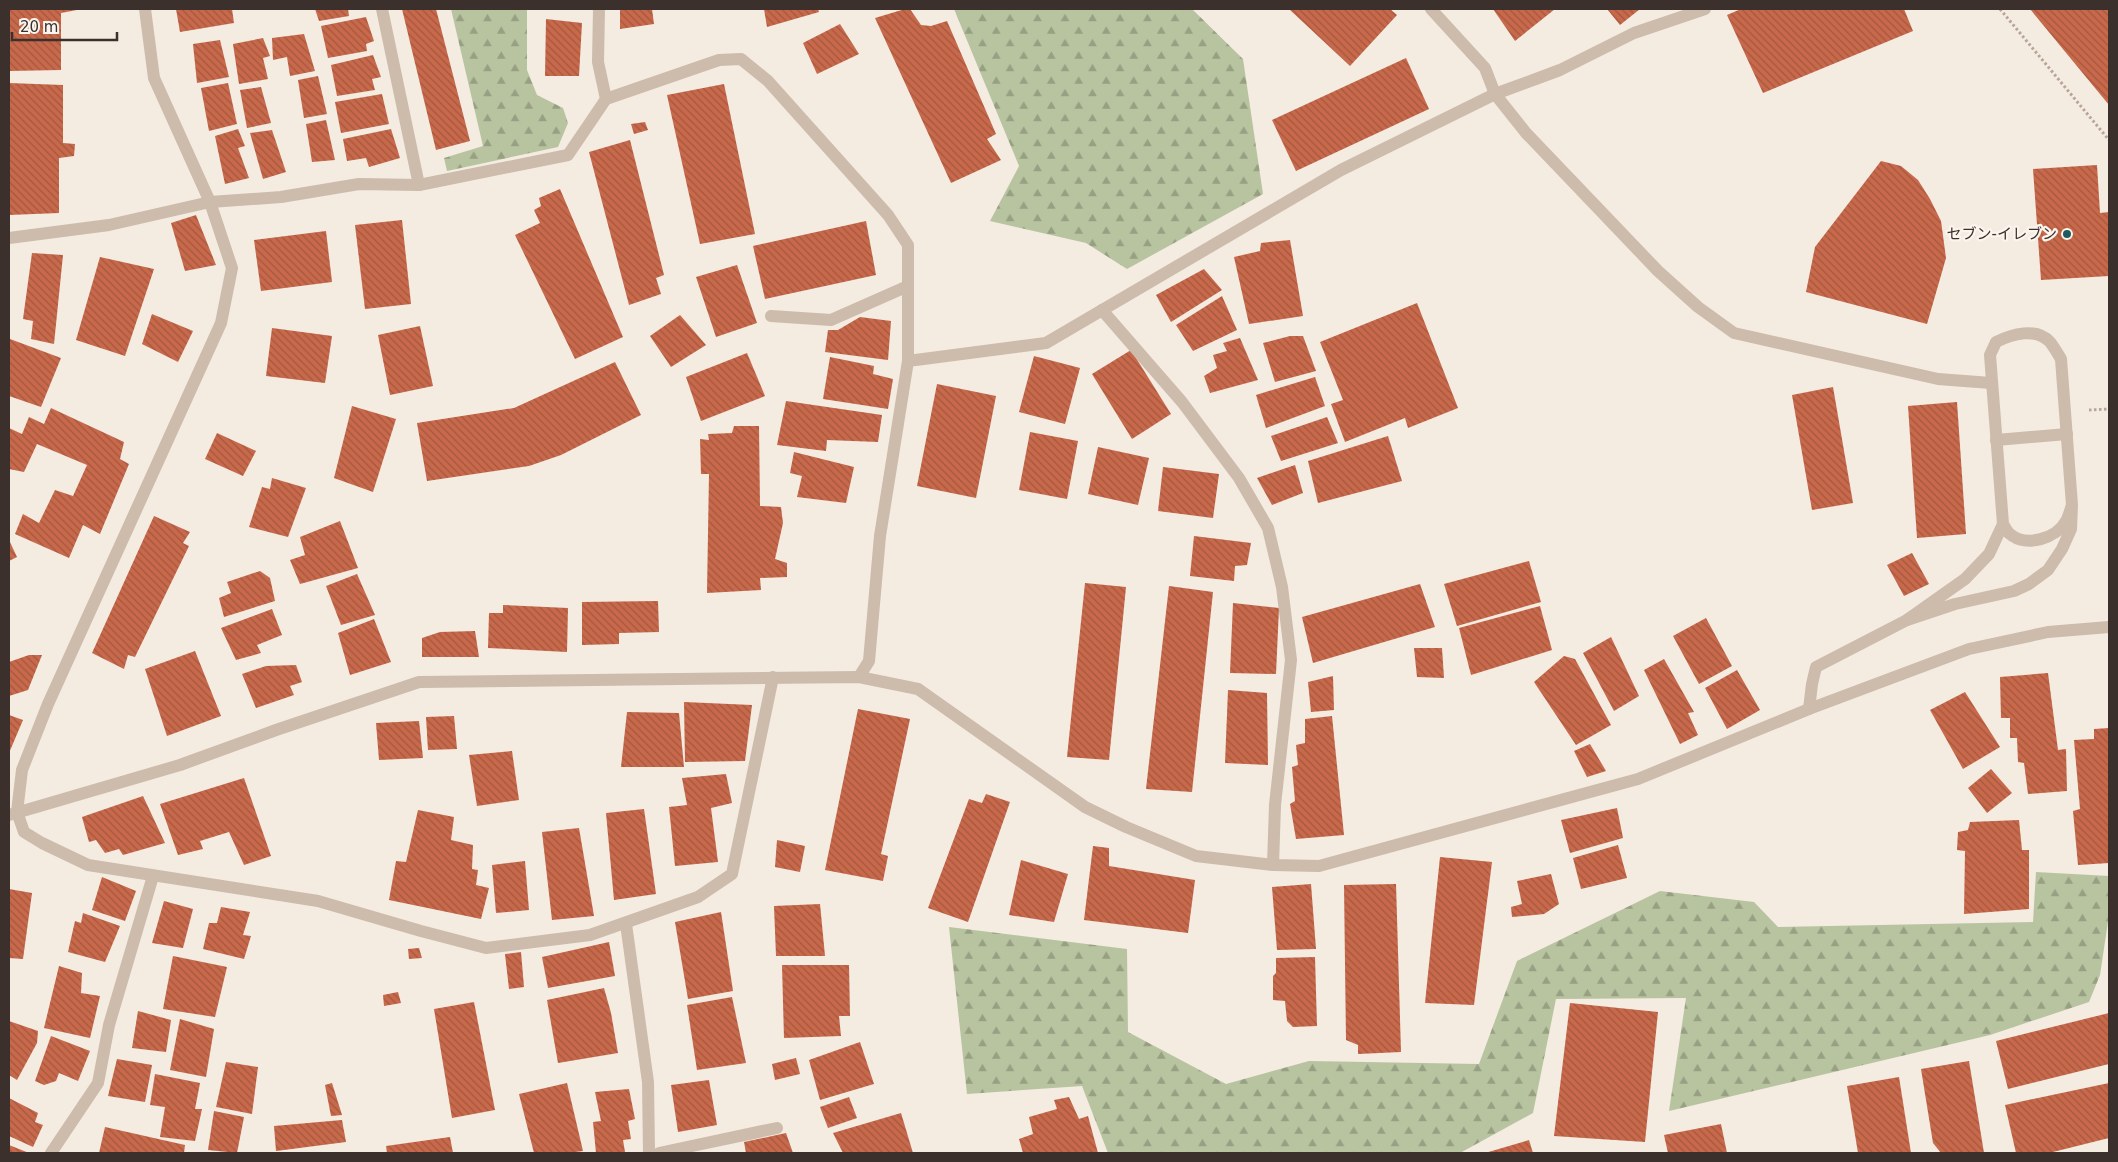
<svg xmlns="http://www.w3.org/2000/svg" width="2118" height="1162" viewBox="0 0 2118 1162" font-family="'DejaVu Sans','Noto Sans JP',sans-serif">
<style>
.forest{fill:url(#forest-firs)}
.building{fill:url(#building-back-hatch)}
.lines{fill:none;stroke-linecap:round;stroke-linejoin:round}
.path{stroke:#b9a596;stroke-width:3;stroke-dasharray:2.5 2.5;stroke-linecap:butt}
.lane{stroke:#cdbbac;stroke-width:12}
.street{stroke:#cdbbac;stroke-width:12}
.poi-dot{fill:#1f5a5e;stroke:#fbf5ee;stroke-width:2}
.labels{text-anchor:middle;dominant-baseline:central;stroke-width:4.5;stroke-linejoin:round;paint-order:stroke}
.poi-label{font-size:15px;fill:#3b302b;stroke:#fbf5ee;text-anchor:end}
</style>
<defs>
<pattern id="forest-firs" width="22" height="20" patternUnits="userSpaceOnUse" patternTransform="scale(1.25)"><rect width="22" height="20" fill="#b8c4a0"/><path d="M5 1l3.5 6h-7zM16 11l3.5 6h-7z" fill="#97a083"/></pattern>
<pattern id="building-back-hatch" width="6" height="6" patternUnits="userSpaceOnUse" patternTransform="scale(1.25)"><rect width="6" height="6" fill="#c8694b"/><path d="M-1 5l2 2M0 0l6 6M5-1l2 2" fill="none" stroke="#a4573f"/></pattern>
</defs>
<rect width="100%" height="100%" fill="#f4ebe1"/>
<g class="forest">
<path d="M451,9H527V70L537,95L563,108L568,123L558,147L447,171L444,158L483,146Z"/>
<path d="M954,9H1192L1243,59L1263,194L1127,269L1086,243L990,221L1019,166Z"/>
<path d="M2036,872L2109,876V915L2100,975L2089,1002L1990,1035L1669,1111L1686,998L1556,999L1533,1113L1460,1153H1108L1082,1086L967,1094L949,927L1127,949L1128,1032L1226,1084L1309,1061L1479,1064L1517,961L1660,891L1754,902L1778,927L2033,922Z"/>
</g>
<g class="building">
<path d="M9,9H82L61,13V70L9,71Z"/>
<path d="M176,9H232L234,23L180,32Z"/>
<path d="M315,9H348L349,16L319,21Z"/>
<path d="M402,9H436L470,141L436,150Z"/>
<path d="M620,9H652L654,24L620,29Z"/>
<path d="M764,9H818L819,12L767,27Z"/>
<path d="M905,9H910L921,25L931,26L947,21L996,134L987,139L1001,160L951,183L875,18Z"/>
<path d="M1289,9H1390L1397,15L1350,66Z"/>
<path d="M1493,9H1555L1515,41Z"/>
<path d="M1607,9H1640L1620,25Z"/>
<path d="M1741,9H1904L1913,31L1763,93L1727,15Z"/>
<path d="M2030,9H2109V105Z"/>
<path d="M366,17L374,41L366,44L367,51L328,58L321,26Z"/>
<path d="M546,19L582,23L579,76H545Z"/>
<path d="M840,24L859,54L817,74L803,43Z"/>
<path d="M304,34L315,71L290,76L287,57L273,60L272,38Z"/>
<path d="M263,38L270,56L263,58L268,79L239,84L233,44Z"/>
<path d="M220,40L229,77L197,83L193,44Z"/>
<path d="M373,55L381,77L372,79L375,90L337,96L331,65Z"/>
<path d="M1406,58L1429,109L1296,171L1272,120Z"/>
<path d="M318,76L327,114L304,118L298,80Z"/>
<path d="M9,83L63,85V143L75,144L74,156L59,158V213L9,215Z"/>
<path d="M228,83L237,124L209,131L201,88Z"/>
<path d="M724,84L755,234L700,244L667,95Z"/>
<path d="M261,87L271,123L247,128L240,90Z"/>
<path d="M382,94L389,124L341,133L335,102Z"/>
<path d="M326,120L335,160L312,162L306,124Z"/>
<path d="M645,122L648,130L634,134L631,124Z"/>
<path d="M238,129L245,146L238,148L249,178L225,184L215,136Z"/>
<path d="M391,129L400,158L369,167L366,158L347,161L343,139Z"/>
<path d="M272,130L286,172L263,179L250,133Z"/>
<path d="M630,140L664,275L656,278L661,294L629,305L589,152Z"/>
<path d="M1881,161L1901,166L1918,180L1930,199L1941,221L1946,258L1927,324L1806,292L1815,247Z"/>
<path d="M2097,165L2100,213L2109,212V276L2041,280L2033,169Z"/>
<path d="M560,189L623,337L575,359L515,235L540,223L534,210L541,206L539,198Z"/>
<path d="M196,215L216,265L185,271L171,223Z"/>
<path d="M402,220L411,304L365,309L355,225Z"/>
<path d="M866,221L876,275L765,299L753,246Z"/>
<path d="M326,231L332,282L261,291L254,240Z"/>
<path d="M1290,240L1303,316L1249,324L1234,257L1260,251L1261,243Z"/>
<path d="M32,253L63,255L54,344L31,339L33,321L23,319Z"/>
<path d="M100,257L154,269L125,356L76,340Z"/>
<path d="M737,265L757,323L716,337L696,277Z"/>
<path d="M1204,269L1222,290L1171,322L1156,295Z"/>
<path d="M1222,296L1237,330L1193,351L1176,325Z"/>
<path d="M1417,303L1458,408L1408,428L1405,418L1345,442L1331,404L1343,400L1320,342Z"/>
<path d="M152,314L193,331L178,362L142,344Z"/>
<path d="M680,315L706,345L671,367L650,336Z"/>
<path d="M860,317L891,321L888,360L825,352L828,330H838Z"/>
<path d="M420,326L433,386L390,395L378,335Z"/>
<path d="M272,328L332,336L325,383L266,376Z"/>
<path d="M1290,336H1303L1316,371L1275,382L1263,343Z"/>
<path d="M1240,338L1258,380L1210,393L1204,376L1217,368L1213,355L1227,351L1223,343Z"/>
<path d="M10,339L61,358L41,407L9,396Z"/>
<path d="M1131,350L1171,414L1132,439L1092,374Z"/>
<path d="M747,353L765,396L701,421L686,377Z"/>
<path d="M1034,356L1080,368L1065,424L1019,412Z"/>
<path d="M830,357L874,366L873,374L893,379L888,409L823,399Z"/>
<path d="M615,362L641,415L561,455L529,466L427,481L417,423L514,408Z"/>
<path d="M1315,377L1325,406L1266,428L1256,395Z"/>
<path d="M937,384L996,396L976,498L917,486Z"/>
<path d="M1833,387L1853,503L1812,510L1792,395Z"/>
<path d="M786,401L882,415L878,442L827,440L826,451L777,445Z"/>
<path d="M1957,402L1966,534L1917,538L1908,406Z"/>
<path d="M352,406L396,419L373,492L334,478Z"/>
<path d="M51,408L124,442L120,459L129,464L100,534L83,525L69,558L15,534L23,514L39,523L55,490L73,496L87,465L37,444L24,472L9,469V428L22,434L29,417L44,424Z"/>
<path d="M1327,417L1338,443L1281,461L1271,436Z"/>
<path d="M734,426H759L760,506L781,507L783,523L775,559L787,563V577L760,578L761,590L707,593L709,474H701L700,439L709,440L708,434L732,433Z"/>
<path d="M1030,432L1078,441L1067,499L1019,490Z"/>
<path d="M217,433L256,451L243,476L205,459Z"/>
<path d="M1388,436L1402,481L1318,503L1308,461Z"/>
<path d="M1098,447L1149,458L1138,505L1088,494Z"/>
<path d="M794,452L854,467L846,503L797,497L802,476L790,473Z"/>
<path d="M1295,465L1303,493L1272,505L1257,478Z"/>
<path d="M1163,467L1219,474L1213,518L1158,511Z"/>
<path d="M272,478L306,488L288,537L249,527L262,487L270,489Z"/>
<path d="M154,516L190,532L183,543L189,546L135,657L128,655L124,669L92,653Z"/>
<path d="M340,521L358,568L300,584L290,560L305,555L300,537Z"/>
<path d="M1194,536L1251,543L1247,565L1235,566L1234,581L1190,576Z"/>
<path d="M9,540L17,557L9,561Z"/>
<path d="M1912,553L1929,584L1904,596L1887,565Z"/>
<path d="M1529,561L1541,602L1457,626L1444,584Z"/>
<path d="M260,571L270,578L275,601L224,617L219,598L231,593L227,582Z"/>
<path d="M357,574L375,615L341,625L326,586Z"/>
<path d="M1085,583L1126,587L1109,760L1067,757Z"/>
<path d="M1420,584L1435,627L1313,663L1302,617Z"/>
<path d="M1169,586L1213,592L1192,792L1146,789Z"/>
<path d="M658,601L659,632L619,633V644L582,645V602Z"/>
<path d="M1233,603L1279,608L1276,674L1230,673Z"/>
<path d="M503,605L568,608L567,652L488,648L489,613H503Z"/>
<path d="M1540,606L1552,650L1471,675L1459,628Z"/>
<path d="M272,609L282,635L257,645L261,653L236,660L221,628Z"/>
<path d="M1706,618L1732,666L1699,684L1673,636Z"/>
<path d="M374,619L391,662L350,675L338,633Z"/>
<path d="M475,631L479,657H422V638L440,632Z"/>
<path d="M1611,637L1639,696L1614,711L1583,653Z"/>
<path d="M1414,648H1442L1444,678L1417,677Z"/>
<path d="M195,651L221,716L167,736L145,669Z"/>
<path d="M29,655H42L28,690L9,696V662Z"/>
<path d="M1564,656L1575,659L1611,725L1576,745L1534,682Z"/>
<path d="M1664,659L1694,712L1688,713L1698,735L1680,744L1644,670Z"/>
<path d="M296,665L302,682L290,686L294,695L256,708L242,674L266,666Z"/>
<path d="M1737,670L1760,710L1727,729L1705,688Z"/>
<path d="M2048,673L2058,750L2066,749L2067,791L2028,794L2024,763L2018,762L2017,738H2010V718H2001L2000,677Z"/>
<path d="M1333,676L1334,710L1311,712L1308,682Z"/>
<path d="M1228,690L1267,693L1268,765L1225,763Z"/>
<path d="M1965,692L2000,747L1963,769L1930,710Z"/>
<path d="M684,702L752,705L745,761L685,762Z"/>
<path d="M858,709L910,719L881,854L888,856L883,881L825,870Z"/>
<path d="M627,712L679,713L684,767H621Z"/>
<path d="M9,715L23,720L9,753Z"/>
<path d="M454,716L457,749L428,750L426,717Z"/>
<path d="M1332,716L1344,835L1296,839L1290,804L1295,801L1292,767L1298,765L1296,745L1305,743V719Z"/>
<path d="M419,721L423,758L379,760L376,723Z"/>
<path d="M2109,728V863L2078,865L2073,811L2080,809L2074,740L2094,739V729Z"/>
<path d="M1590,744L1606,771L1587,777L1574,751Z"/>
<path d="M512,751L519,800L477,806L469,755Z"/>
<path d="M1991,769L2012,793L1987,813L1968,788Z"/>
<path d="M726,774L732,803L711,808L718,862L675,866L669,807L687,805L682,778Z"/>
<path d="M244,778L271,856L244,865L229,832L200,841L203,849L178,855L160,804Z"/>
<path d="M986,794L1010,802L968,922L928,908L969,799L982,803Z"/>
<path d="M143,796L165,843L123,855L119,849L105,853L96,840L89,842L82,817Z"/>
<path d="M1617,808L1623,838L1570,853L1561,820Z"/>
<path d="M644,809L656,894L614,900L606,813Z"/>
<path d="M418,810L454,817L451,840L473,845L472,869L478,870L476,885L489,888L481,919L389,900L396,861L406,862Z"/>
<path d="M2019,820L2022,850H2029V909L1964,914L1965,851L1957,850L1958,832L1968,830L1970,822Z"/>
<path d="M579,828L594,916L552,920L542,832Z"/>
<path d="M777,840L805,846L800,872L775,867Z"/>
<path d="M1618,845L1627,878L1581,889L1573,858Z"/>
<path d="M1093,846L1109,848V866L1195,880L1188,933L1084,920Z"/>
<path d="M1440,857L1492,862L1474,1005L1425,1003Z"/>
<path d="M1021,860L1068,874L1054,922L1009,915Z"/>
<path d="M525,861L529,910L496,913L492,865Z"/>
<path d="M1551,874L1559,904L1544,914L1512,917L1511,907L1522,904L1517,881Z"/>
<path d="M102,877L136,891L125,921L92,910Z"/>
<path d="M1311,884L1316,949L1277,950L1272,887Z"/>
<path d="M1396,884L1401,1052L1358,1054V1045L1346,1040L1344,885Z"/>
<path d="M9,889L32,893L23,959L9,958Z"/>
<path d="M164,901L193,909L183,948L152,943Z"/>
<path d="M820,904L825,956H776L774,906Z"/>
<path d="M221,907L250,912L243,935L251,936L244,959L203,949L209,923H217Z"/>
<path d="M721,912L733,991L688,999L675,922Z"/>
<path d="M83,913L120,926L105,962L68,952L75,921L81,923Z"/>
<path d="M609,942L615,976L548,988L542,957Z"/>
<path d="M419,948L422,958L409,959L408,949Z"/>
<path d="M521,952L524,987L509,989L505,954Z"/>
<path d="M173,956L227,967L215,1017L163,1009Z"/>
<path d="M1315,957L1317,1026L1293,1027L1287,1021L1285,1001L1273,1000V976L1276,973V958Z"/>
<path d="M782,965H849L850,1016H839L841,1036L784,1038Z"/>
<path d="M59,966L82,973L81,993L100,996L90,1038L44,1028Z"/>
<path d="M604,988L611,1013L618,1053L558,1063L547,1000Z"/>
<path d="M398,992L401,1003L384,1006L383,995Z"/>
<path d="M732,997L746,1063L697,1070L687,1005Z"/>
<path d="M474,1002L495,1110L452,1118L434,1009Z"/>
<path d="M1570,1003L1658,1012L1645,1142L1554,1136Z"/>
<path d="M138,1011L171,1020L166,1052L132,1048Z"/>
<path d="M2109,1013V1064L2008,1089L1996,1041Z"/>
<path d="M180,1019L214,1029L206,1077L170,1070Z"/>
<path d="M9,1021L38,1031L37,1043L17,1080L9,1075Z"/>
<path d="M51,1036L90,1051L78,1081L59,1073L56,1081L44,1085L35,1081Z"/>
<path d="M860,1042L874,1084L820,1100L809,1060Z"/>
<path d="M796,1058L800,1074L775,1080L772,1064Z"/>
<path d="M117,1059L152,1065L145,1102L108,1096Z"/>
<path d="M1969,1061L1984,1153H1941L1933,1143L1921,1069Z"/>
<path d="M226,1062L258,1067L252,1114L216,1107Z"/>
<path d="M155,1074L200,1083L195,1109H202L195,1141L160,1137L165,1107L150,1105Z"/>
<path d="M1899,1077L1911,1153H1858L1847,1086Z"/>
<path d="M709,1080L717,1125L678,1132L671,1085Z"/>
<path d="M332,1083L342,1115L331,1116L325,1085Z"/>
<path d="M567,1083L583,1151L568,1153H534L519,1094Z"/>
<path d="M2109,1083V1138L2049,1153H2016L2005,1105Z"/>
<path d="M629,1089L635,1119L628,1121L631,1139L623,1140L625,1152L596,1153L593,1122L601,1121L595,1092Z"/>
<path d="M849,1097L857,1118L828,1128L820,1107Z"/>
<path d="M1069,1097L1079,1119L1088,1116L1098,1153H1023L1019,1139L1033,1134L1029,1117L1057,1109L1054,1100Z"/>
<path d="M9,1098L38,1113L35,1122L43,1125L33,1147L9,1136Z"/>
<path d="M214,1111L244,1117L237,1153L208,1150Z"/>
<path d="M901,1113L913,1153H843L833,1133Z"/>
<path d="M342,1120L346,1142L276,1151L274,1126Z"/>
<path d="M1721,1124L1727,1153H1668L1664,1135Z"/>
<path d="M105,1127L185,1145L184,1153H99Z"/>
<path d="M786,1133L793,1153H746L744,1142Z"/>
<path d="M450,1137L453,1153H387L386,1146Z"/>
<path d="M1529,1140L1533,1153H1485Z"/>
<path d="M9,1145L29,1153H9Z"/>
</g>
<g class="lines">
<g class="path">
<path d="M2000,9L2109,140"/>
<path d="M2089,410L2109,409"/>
</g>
<g class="lane">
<path d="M1102,310L1182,402L1239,478L1268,528L1282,587L1291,660L1275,805L1273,865"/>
<path d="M1996,440L2067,434"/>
</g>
<g class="street">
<path d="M145,9L154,78L210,202L232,268L221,323L48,704L22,770L17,812L24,832L42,843L88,865L318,901L421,931L486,948L590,935L698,897L732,874L773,677"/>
<path d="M382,9L419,185"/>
<path d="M599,9L598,62L606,99"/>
<path d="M1431,9L1485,68L1495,94L1526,133L1658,271L1698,307L1734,333L1938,379L1991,383"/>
<path d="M9,238L109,225L210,202L281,197L359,184L419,185L568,155L606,99L719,60L741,59L768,81L888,215L908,245V361"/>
<path d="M771,316L831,320L908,286"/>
<path d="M2003,524C2005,527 2007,532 2010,534C2026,548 2057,538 2066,521C2069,516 2070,510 2072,505L2061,359C2058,354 2054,347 2050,342C2036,327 2012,334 1996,342L1990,355L2003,524L1989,554L1965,579L1907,620L1955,604L2014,591L2029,584L2048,570L2062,549L2071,529L2072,505"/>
<path d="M859,677L869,661L880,536L908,361L1046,343L1341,170L1495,94L1560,70L1634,33L1705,9"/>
<path d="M1809,709L1812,684L1816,667L1907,620"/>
<path d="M9,815L180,765L276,730L419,682L859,677L918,689L1085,807L1126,827L1196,856L1273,865L1319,866L1638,779L1809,709L1969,649L2048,632L2109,627"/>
<path d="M626,924L648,1082L649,1153"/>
<path d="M51,1153L98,1083L109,1025L153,876"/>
<path d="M659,1153L777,1128"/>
</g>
</g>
<circle class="poi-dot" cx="2067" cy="234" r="5"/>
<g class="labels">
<g class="poi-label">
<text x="2057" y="234">セブン-イレブン</text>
</g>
</g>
<rect width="2118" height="1162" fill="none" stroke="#3b302b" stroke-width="20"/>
<path d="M12 32v8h105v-8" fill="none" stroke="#3b302b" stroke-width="2.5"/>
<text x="20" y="32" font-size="15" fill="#3b302b" stroke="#fbf5ee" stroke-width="4" paint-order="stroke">20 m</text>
</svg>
